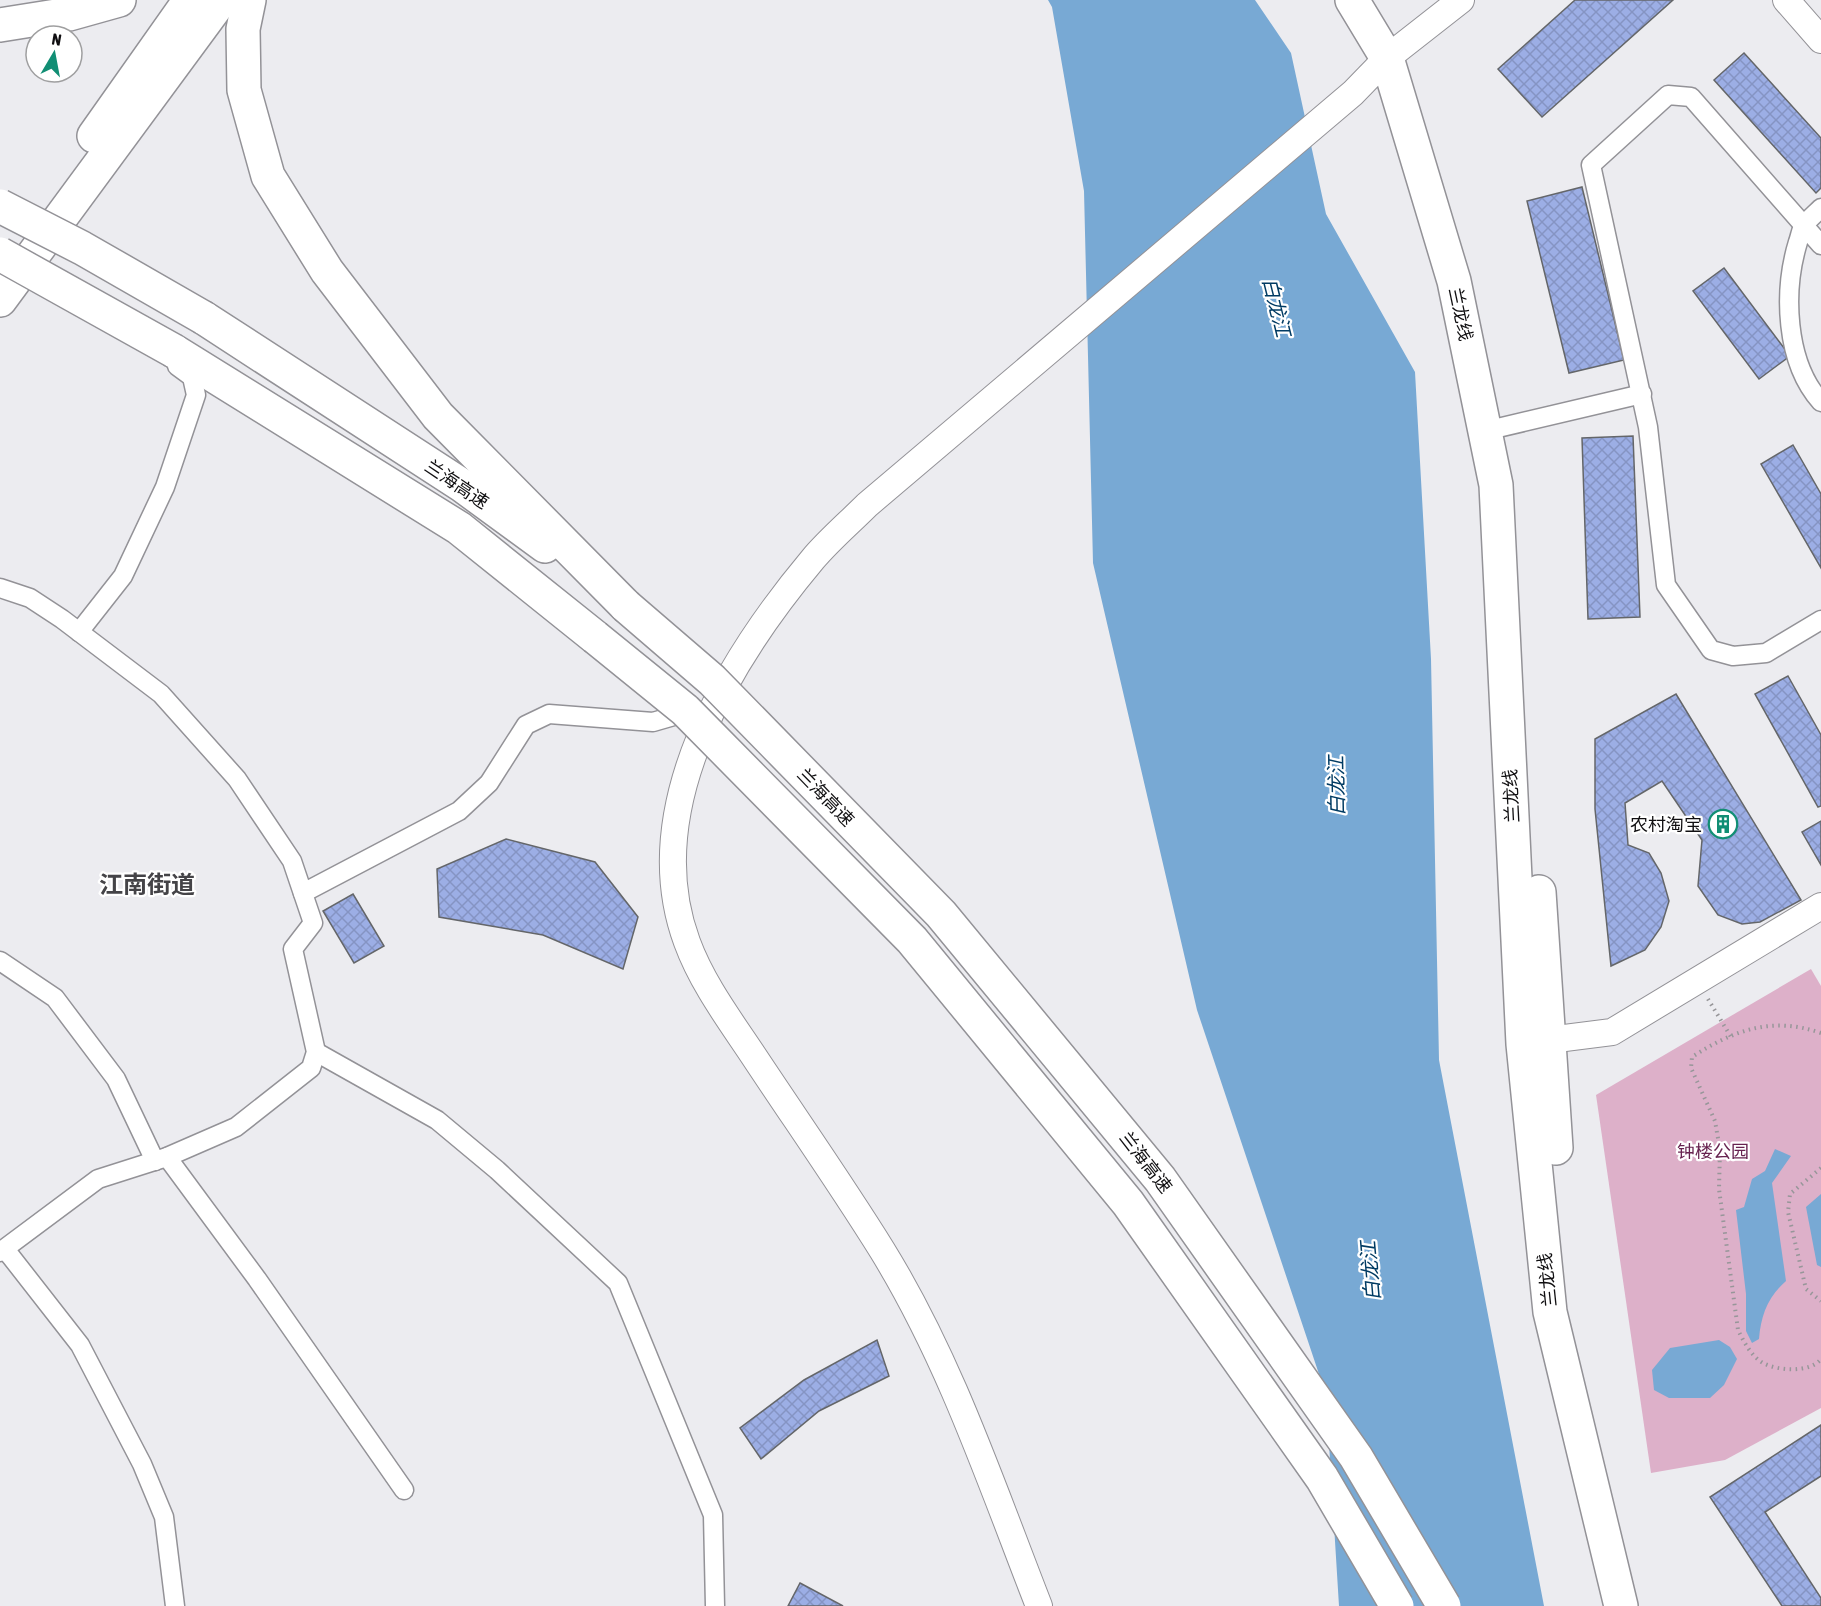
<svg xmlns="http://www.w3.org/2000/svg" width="1821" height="1606" viewBox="0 0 1821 1606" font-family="'Asap Condensed','Noto Sans SC',sans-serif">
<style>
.park{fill:#ddb0c9}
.water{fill:#78a9d4}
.building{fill:url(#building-cross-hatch);stroke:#646669;stroke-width:1.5}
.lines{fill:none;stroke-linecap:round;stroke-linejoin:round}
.street-casing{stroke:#939297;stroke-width:21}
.secondary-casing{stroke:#939297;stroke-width:28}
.highway-casing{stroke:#939297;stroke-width:36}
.path{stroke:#979699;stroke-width:4;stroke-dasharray:1.5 4.5;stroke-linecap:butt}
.street{stroke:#fff;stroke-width:18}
.secondary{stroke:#fff;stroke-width:26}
.highway{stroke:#fff;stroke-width:33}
.highway-bridge-casing{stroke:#939297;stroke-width:36;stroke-linecap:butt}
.highway-bridge{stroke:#fff;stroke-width:33}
.labels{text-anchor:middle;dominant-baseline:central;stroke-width:4.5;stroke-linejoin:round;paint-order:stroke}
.street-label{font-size:18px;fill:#100f11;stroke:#fff}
.poi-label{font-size:18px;fill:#100f11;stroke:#fff;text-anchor:end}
.park-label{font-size:18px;fill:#672350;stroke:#fff}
.water-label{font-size:20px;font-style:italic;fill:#003b63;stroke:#fff}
.district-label{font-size:24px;font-weight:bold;fill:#444347;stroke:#fff}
</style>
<defs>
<pattern id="building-cross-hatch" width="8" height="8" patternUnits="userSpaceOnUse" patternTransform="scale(1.5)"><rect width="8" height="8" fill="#9caee5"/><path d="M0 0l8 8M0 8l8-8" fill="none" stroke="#8594c3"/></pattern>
</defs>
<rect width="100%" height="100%" fill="#ececf0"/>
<path class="park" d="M1811,969L1821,986V1408L1725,1460L1651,1473L1596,1095Z"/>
<g class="water">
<path d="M1048,0H1255L1291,53L1326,214L1415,372L1431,659L1439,1060L1544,1606H1339L1326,1395L1197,1010L1093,563L1084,191L1052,7Z"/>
<path d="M1775,1149L1791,1156L1772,1183L1786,1281C1768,1297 1761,1315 1759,1339L1752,1343L1746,1331V1294L1736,1210L1744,1207L1752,1179L1765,1171Z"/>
<path d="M1821,1194V1267L1817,1265L1806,1207Z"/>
<path d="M1719,1340L1730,1347L1737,1359L1724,1385L1710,1398H1669L1654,1390L1652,1370L1670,1348Z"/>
</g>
<g class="building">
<path d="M1575,0H1673L1542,117L1498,69Z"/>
<path d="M1744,53L1821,138V188L1816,193L1714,80Z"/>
<path d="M1582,187L1624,360L1569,373L1527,201Z"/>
<path d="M1724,268L1790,356L1759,379L1693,291Z"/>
<path d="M1633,436L1640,617L1588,619L1582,438Z"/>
<path d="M1793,445L1821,494V568L1761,464Z"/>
<path d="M1788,676L1821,735V806L1818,807L1755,694Z"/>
<path d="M1676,694L1801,900L1760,922L1742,924L1718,915L1698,886L1702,840L1662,781L1625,803L1628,845L1649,853L1661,873L1669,901L1661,927L1645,950L1611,966L1595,809V739Z"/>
<path d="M1821,821V865L1802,832Z"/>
<path d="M506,839L595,862L638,917L623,969L543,935L439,917L437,869Z"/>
<path d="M353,894L384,946L354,963L323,911Z"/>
<path d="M877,1340L889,1376L819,1411L761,1459L740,1428L804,1380Z"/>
<path d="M1821,1425V1476L1765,1512L1821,1598V1606H1782L1710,1497Z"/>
<path d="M800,1583L843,1606H788Z"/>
</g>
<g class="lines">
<g class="street-casing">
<g id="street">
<path d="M1821,208C1816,213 1809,219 1804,225C1801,229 1800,237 1798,242C1783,291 1785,362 1821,402"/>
<path d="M1821,245L1691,97L1668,95L1591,165L1648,427L1666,585L1711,650L1733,656L1766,653L1821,620"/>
<path d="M1485,431L1642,394"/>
<path d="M0,588L30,598L62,619L161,694L237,779L292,861L313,923L293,949L316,1052L311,1068L236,1127L167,1157L98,1179L0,1252"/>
<path d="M79,632L123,576L165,487L196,395L192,377L177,366"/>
<path d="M303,893L459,811L489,783L526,725L549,714L653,722L691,711"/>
<path d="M0,961L55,998L116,1079L155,1161"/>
<path d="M316,1052L437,1120L497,1170L618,1283L713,1515L715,1606"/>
<path d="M167,1157L257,1279L404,1490"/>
<path d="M5,1249L80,1345L142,1464L164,1517L175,1606"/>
</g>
</g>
<g class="secondary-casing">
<g id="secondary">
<path d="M1786,0L1821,40"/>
<path d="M1533,1042L1612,1032L1821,906"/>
<path d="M1039,1606C992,1486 950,1360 882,1250C841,1184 796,1120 753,1055C729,1019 702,983 687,942C637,807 730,658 813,559C829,540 849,523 867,505L1353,93L1387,58L1461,0"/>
</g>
</g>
<g class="highway-casing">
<g id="highway">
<path d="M249,0L243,29L244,90L268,176L327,271L438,416L626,606"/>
<path d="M1352,0L1387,58L1454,281L1496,485L1523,1044L1550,1312L1621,1606"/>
<path d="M0,25L69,14L119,0"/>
<path d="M94,136L190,0"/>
<path d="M0,300L221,0"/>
<path d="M204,318L463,486L545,546"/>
<path d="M174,351L459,528L595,637"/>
<path d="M1539,892L1556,1148"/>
</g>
</g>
<g class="path">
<path d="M1708,999L1731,1037"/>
<path d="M1821,1033C1772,1016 1734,1030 1692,1057L1691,1068L1715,1121L1720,1150L1719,1189L1738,1330C1744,1342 1751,1356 1763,1363C1778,1371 1810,1373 1821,1359"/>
<path d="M1821,1168L1790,1194L1788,1212L1806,1289L1821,1301"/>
</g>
<use href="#street" class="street"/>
<use href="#secondary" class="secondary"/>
<use href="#highway" class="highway"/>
<g class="highway-bridge-casing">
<g id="highway-bridge">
<path d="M0,206L82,248L204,318"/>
<path d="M0,254L174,351"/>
<path d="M626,606L712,680L941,914L1160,1179L1356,1457L1444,1606"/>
<path d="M595,637L685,710L912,940L1128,1203L1322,1478L1397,1606"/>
</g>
</g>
<use href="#highway-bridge" class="highway-bridge"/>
</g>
<defs>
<g id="building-ring" transform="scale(1.5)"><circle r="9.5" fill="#fff" stroke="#118e74" stroke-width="1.5"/><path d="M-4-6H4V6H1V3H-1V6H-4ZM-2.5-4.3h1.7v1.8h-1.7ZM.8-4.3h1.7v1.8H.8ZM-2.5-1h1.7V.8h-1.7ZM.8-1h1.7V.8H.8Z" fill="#118e74"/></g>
</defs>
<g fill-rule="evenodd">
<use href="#building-ring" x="1723" y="824"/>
</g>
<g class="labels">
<g class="street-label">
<text transform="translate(1461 314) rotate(78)">兰龙线</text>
<text transform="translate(457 484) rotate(34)">兰海高速</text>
<text transform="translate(1511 796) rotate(-93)">兰龙线</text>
<text transform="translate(826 797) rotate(46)">兰海高速</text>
<text transform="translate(1146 1162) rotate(52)">兰海高速</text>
<text transform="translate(1547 1280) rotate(-96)">兰龙线</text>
</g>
<g class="poi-label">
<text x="1702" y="824">农村淘宝</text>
</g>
<g class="park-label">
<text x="1713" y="1151">钟楼公园</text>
</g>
<g class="water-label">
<text transform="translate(1277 307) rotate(76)">白龙江</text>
<text transform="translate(1336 786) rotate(-91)">白龙江</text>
<text transform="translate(1370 1271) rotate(-95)">白龙江</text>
</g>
<g class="district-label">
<text x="147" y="884">江南街道</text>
</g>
</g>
<g transform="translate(54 54) rotate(10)"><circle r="28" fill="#ffffff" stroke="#9f9fa0" stroke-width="1.5"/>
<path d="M0-4.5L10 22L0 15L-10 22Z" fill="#118e74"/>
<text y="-9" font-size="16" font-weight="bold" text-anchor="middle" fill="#100f11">N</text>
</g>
</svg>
